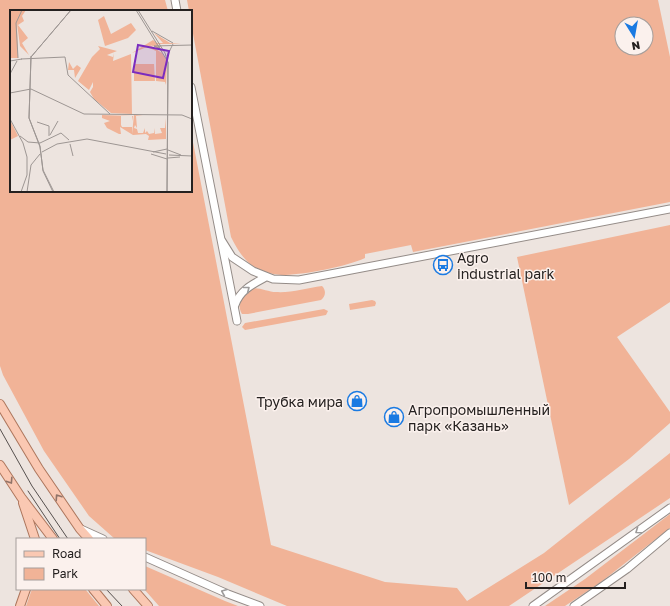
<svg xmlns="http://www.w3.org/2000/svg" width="670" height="606" viewBox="0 0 670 606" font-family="'Golos Text',sans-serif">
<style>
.green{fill:#f1b397;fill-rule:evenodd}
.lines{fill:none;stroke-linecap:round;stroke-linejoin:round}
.minor-casing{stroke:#948c88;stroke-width:9}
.major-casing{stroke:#ad765d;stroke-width:10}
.minor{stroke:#fff;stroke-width:7}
.major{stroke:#fac8b2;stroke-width:8}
.tram{stroke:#56504e;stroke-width:1}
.oneway{stroke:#9d9b9b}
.oneway2{stroke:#907469}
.labels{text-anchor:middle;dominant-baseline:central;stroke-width:3;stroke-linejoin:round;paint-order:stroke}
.poi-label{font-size:14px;fill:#252120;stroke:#fbf1ed;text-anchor:start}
.inset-road{fill:none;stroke:#9d9693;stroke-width:1}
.view{fill:#7b2cbf;fill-opacity:0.15;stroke:#7b2cbf;stroke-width:2}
.inset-edge{fill:none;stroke:#252120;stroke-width:2}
</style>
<rect width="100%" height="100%" fill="#ede4df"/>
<g class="green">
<path d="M0,0H165L168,11H11V191H191V132L271,545L385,582L457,588L467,601L544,553L670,453V498L509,606H287L218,577L145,550V539H115L89,516L44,451L3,375L0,366Z"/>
<path d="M187,0H658L670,57V202L413,252L411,245L365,254V258C345,267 307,274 285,275C274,275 258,271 250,264C241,256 236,247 231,237L191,23V11H189ZM622,24H646V48H622Z"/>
<path d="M670,225V302L617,337L670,412V423L629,459L569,505L517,257Z"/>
<path d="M322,286C327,291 325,297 321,300L248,314H242C237,306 240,296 248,290C256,285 267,292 276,292C291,293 307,288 322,286Z"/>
<path d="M372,300L375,301L376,303L375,306L350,310L349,304Z"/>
<path d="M324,309L328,311L326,315L245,330L242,327L245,323Z"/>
<path d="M670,514V528L601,582L565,606H545L585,579Z"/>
<path d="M145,566L225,601L238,606H159L144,589Z"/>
<path d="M32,589H85L99,606H26Z"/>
</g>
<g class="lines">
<g class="minor-casing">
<g id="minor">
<path d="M175,0L177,11"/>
<path d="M191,87L237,321"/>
<path d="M222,241L232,257L253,271L273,279L299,280L670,209"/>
<path d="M235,305C240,290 253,284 266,277"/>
<path d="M81,529L103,539"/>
<path d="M145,557L228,594L260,606"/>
<path d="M533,606L670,508"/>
<path d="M574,606L627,569L670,533"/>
</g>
</g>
<g class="major-casing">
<g id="major">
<path d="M0,404L39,469L80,529L89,539"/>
<path d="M0,465L21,497L53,539"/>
<path d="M23,503L35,539"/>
<path d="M93,589L107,606"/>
<path d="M133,589L148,606"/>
<path d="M20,606L26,589"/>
</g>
</g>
<use href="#minor" class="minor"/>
<use href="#major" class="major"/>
<g class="tram">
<path d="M0,429L32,486L68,539"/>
<path d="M28,491L60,539"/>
<path d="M106,589L122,606"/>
</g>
</g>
<defs><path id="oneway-chevron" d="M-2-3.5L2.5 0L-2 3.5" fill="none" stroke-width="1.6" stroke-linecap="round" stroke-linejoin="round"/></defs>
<g class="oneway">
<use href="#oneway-chevron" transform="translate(247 289) rotate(-38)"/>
<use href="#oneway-chevron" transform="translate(638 531) rotate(145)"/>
<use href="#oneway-chevron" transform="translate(224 592) rotate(-157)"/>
</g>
<g class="oneway2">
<use href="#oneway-chevron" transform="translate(10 481) rotate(57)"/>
<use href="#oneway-chevron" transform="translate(58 497) rotate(-124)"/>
</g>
<defs>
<g id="bus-ring" transform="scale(1)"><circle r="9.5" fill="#fbf1ed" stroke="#1a7ae2" stroke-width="1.5"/><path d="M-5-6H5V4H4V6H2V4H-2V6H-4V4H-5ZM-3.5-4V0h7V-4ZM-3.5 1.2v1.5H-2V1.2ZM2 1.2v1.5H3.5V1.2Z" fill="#1a7ae2"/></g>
<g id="shop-ring" transform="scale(1)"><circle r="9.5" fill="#fbf1ed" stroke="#1a7ae2" stroke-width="1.5"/><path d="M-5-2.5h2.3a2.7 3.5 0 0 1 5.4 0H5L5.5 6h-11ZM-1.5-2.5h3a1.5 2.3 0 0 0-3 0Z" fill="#1a7ae2"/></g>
</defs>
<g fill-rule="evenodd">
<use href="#bus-ring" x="443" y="265"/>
<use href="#shop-ring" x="357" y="401"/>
<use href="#shop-ring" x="394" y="417"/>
</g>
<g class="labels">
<g class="poi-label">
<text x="457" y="257">Agro<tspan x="457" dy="16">industrial park</tspan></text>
<text x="343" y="401" text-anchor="end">Трубка мира</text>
<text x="408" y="409">Агропромышленный<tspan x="408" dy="16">парк «Казань»</tspan></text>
</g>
</g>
<g transform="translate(10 10)">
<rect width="182" height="182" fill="#ede4df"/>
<path d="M0,0H16L12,6L14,11L8,15L18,28L12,33L19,45L10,36L7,13L8,48H0ZM94,6L101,24L121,13L126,20L118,28L95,36L88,10ZM144,23L160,33L171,34H145H148L153,42L143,36L140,35L152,43L157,51L156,75L155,72L146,71V41L137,37L122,43L143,30L147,33H153ZM88,36L107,41L97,45L103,47L104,43L103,51L121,44L122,104L101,103L84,89L80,82L83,77V72L79,80L68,71L82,47L90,39ZM59,52L63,59L67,55L71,58L65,68L64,60H58ZM124,54H144L145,71H124ZM92,105L123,106L122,111V106H111V115L112,117H122V124L124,105L133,106H126L127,118L125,115L124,118L127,119L128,123H133L135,118V123L137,121L139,124L144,123V118L145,124L152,123L150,118H155L156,108V129L138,130L139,126L136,124L123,125L110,117L111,124H109L97,118L94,113L100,111L92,108ZM0,110L8,126L0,130Z" fill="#f1b397"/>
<path class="inset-road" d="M126,0L158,52L157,182M128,0L155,43L158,53L157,182M142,21L163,33M150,36L149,38L144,36L182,35M21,46L19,108L30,136L33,161L43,182M157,46L163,34M21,47L61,0M8,48L6,13L12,0M11,49L55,47L58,65L100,104M0,51L12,49M0,64L7,51M0,83L21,79L74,104L172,105L182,109M0,109L13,133L17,147V165L11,182M27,112L39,116V126M40,125L48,111M10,126L18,132L30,133L51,123L59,130M60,134L63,146M158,140L171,145M32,142L47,134L77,129L156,144M143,142L157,139M141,144L157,149M159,145L182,146M158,148L170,147M17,182L21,155L30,144M44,182L33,160L30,137L19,108L21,47L61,0"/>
<path class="view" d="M128,35L159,41L153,68L123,62Z"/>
<rect width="182" height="182" class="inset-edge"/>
</g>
<rect x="16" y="538" width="130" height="52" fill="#fbf1ed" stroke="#a59e9b"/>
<rect x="24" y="551" width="20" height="6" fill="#fac8b2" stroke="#a59e9b"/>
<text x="52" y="558" font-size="12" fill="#252120">Road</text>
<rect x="24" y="568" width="20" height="12" fill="#f1b397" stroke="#a59e9b"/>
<text x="52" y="578" font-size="12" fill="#252120">Park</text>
<g transform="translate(634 36) rotate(169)"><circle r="19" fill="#fbf1ed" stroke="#a59e9b"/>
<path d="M0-3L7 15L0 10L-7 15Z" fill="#1a7ae2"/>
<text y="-6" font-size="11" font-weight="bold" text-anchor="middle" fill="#252120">N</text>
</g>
<path d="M526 582v6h99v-6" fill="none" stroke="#252120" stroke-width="2"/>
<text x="532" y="582" font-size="12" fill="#252120" stroke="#fbf1ed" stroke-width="3" paint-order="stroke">100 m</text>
</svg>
